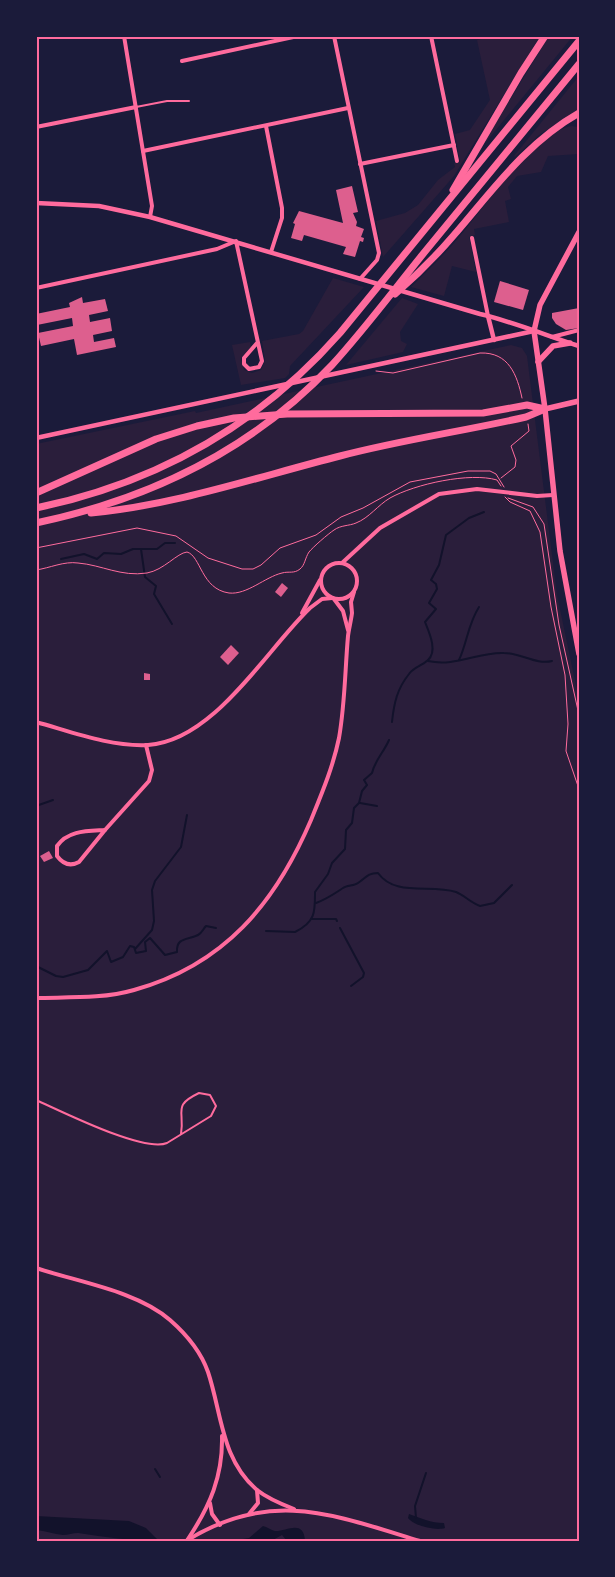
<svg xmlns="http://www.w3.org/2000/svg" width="615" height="1577" viewBox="0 0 615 1577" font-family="'Noto Sans',sans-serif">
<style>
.green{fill:#2a1e3b}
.water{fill:#12122b}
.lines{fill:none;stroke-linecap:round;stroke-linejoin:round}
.stream{stroke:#12122b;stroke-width:2}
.building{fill:#dd5f8e}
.path{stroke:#ff6b9d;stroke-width:1}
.service{stroke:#ff6b9d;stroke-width:2}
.minor{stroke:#ff6b9d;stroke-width:4}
.tertiary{stroke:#ff6b9d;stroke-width:4.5}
.primary{stroke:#ff6b9d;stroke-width:5.5}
.motorway{stroke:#ff6b9d;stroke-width:7}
.neatline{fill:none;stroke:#ff6b9d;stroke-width:2}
</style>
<rect width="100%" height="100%" fill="#1b1b3a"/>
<g class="green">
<path d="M494,36H540L454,176L383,257L376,221L405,213L418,205L438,180L455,167L454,163L460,162L455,134L470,130L490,100L477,40Z"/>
<path d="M549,36H573L486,142V139Z"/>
<path d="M579,76V109L539,135L515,157L514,156Z"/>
<path d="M571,126L579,127V154L548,156L541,172L517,176L508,187L511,199L505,201L509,222L474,229L475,235L469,237L476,272L452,266L444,296L411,287C425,273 440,259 454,243C480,214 533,134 571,126Z"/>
<path d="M333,278L364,287L290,366L289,374L285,378L241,385L232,345L250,342L251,347L241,358L244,370L252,373L261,370L265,361L262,341L299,334L303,331Z"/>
<path d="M402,298L418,304L400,332L401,341L407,344L403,352L346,365Z"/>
<path d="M511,345L522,348L527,356L557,595L579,700V1541H36V444L195,411L196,413Z"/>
</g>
<g class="water">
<path d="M409,1514C420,1518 431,1523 444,1523L445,1528C436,1531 414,1526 408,1518Z"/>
<path d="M36,1516L129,1521L146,1528L159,1541C131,1541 105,1537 78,1533C73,1533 68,1535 63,1535C54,1534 45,1531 36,1530Z"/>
<path d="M263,1526C267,1527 271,1530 275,1531C285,1532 304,1518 305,1541H287L282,1535L271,1541H230L249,1538Z"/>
</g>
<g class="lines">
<g class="stream">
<path d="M141,549L145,577L156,586L154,594L172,624"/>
<path d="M61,559L84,554L97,559L104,553L121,554L133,549H157L165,543H175"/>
<path d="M459,660C467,643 468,624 479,607"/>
<path d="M428,661C456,667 477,652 504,653C521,653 536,665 552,661"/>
<path d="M392,722C394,703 397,689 409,674C414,667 422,666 428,660C438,651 429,632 425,622L436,609L429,603L437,589L436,584L431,580L439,565L446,535L469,518L484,512"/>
<path d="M360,803L377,806"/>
<path d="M36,806L53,800"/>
<path d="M316,903C327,899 334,894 343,888C347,885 354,886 358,883C366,878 367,873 378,873C395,897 430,884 456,892C464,895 471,903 480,906L494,903L512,885"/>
<path d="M311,919H336L337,921"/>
<path d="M340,928L364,973L363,977L351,986"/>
<path d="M266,931L295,932C316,922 315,911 315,892L328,874L332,863L345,849L346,830L352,823L354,808L359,803L362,791L367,785L364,780L372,773C375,760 384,752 389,740"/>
<path d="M135,949L152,930L154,921L152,890L155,881L181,847L187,815"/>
<path d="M36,966L56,976L63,977L88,970L107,951L111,962L123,957L130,946L134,947L136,953L146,951L145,942L150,938L165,955L177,952C176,937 188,940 198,935C202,933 203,929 206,926L216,928"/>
<path d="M155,1469L160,1477"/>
<path d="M416,1518L415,1506L426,1473"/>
</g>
</g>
<g class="building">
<path d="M352,186L358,212L353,213L357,222L356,226L364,229L361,237L364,238L363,242L360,241L355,257L343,254L346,247L304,235L302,241L291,238L295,224L293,223L299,211L343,223L336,190Z"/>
<path d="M500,281L529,290L523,310L494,302Z"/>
<path d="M82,297L83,303L105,299L108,311L89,315L90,322L110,318L112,331L93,335L94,342L114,338L116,347L77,355L74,339L41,346L38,333L73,326L72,318L37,325L36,314L70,307L69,303Z"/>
<path d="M579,308V328L566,330L556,324L552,318V313Z"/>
<path d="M282,583L288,588L281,597L275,592Z"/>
<path d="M231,645L239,653L228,665L220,657Z"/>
<path d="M144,673L150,674V680H144Z"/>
<path d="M49,851L53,858L44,862L40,856Z"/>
</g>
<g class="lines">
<g class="path">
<path d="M376,371L393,373L480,353C509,352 517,375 522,398"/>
<path d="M501,478L515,467L516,460L511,446L529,431L528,424"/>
<path d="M505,497L510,502L530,511L540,532L551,607L565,675L568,724L566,751L579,789"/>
<path d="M508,498L533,507L544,524L559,625L579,715"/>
<path d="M36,548L137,528L176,536L208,558L242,569H253L261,565L280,548L316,535L341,517L363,508L410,482L468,471H490L496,474L504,487"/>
<path d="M36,570C50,568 64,561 78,563C102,565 121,577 147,573C164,570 177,553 187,552C201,556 201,589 229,593C247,595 265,577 282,573C289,571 294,574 300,569C305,565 305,558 309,552C313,547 328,534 334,530C341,525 349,526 356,523C369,518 378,505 390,498C415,484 470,472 497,480L501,486"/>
</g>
<g class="service">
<path d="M136,107L167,101H189"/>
<path d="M36,1100C61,1111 144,1153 167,1143L211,1116L216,1106L210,1095L199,1093C172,1106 185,1110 181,1134"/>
</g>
<g class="minor">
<path d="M124,36L152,206L150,217"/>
<path d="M334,36L379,253L377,260L360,279"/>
<path d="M431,36L457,161"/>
<path d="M182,61L298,36"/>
<path d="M266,126L282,208V218L271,252"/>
<path d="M36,127L136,107"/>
<path d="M143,151L348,108"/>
<path d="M360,164L454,145"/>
<path d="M472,238L488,316"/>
<path d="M36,288L217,249L236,241L262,361L259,367L249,369L244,364V358L257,343"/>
<path d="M552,337L579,330"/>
<circle cx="339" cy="581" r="18"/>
<path d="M342,563L380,528L439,494L477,489L537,496L553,495"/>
<path d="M334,599L343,611L348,630"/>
<path d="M302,613L320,580"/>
<path d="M36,722C72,732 111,747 148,745C214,741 266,650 310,608L322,599L332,598"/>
<path d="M105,830L79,862C70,867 63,864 57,856V846C68,830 88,831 105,830Z"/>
<path d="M105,830L149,781L152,770L146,745"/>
<path d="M36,998C68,997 103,999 134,990C224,965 275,904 311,820C322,793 333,767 339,738C345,704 345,670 348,636C349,628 351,621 352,613L351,602L354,592"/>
<path d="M36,1268C78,1282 137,1291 170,1320C186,1334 201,1352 208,1372C222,1414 221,1459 257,1490C267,1498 281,1504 294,1509"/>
<path d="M210,1503L212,1514L220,1525"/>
<path d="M249,1514L258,1503L257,1490"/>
<path d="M188,1539C210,1506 223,1476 222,1436"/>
<path d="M186,1541C271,1488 334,1515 420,1541"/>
</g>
<g class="tertiary">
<path d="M36,203L99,206L150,217L480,314C514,322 545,335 579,346"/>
<path d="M488,316L494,340"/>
<path d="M36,438L534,331"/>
</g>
<g class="primary">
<path d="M579,232L540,305L534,331L545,409L560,551L579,654"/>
<path d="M538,362L553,346L570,343"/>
<path d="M545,409L579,401"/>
</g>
<g class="motorway">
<path d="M453,190L521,73L545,36"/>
<path d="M395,294C416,276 436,256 454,235C493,190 526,143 579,113"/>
<path d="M36,493L156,439L197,426L234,418L287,414L483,413L527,405L545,409"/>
<path d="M36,508C156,483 259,425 340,333L579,41"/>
<path d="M91,513C176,505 257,477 340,456C401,440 464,431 526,417L545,409"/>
<path d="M36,523C150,499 251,451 332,365C364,330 393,291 423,254C475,191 527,127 579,64"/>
</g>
</g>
<rect width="615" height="1577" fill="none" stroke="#1b1b3a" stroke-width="75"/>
<rect x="38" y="38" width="540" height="1502" class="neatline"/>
</svg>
